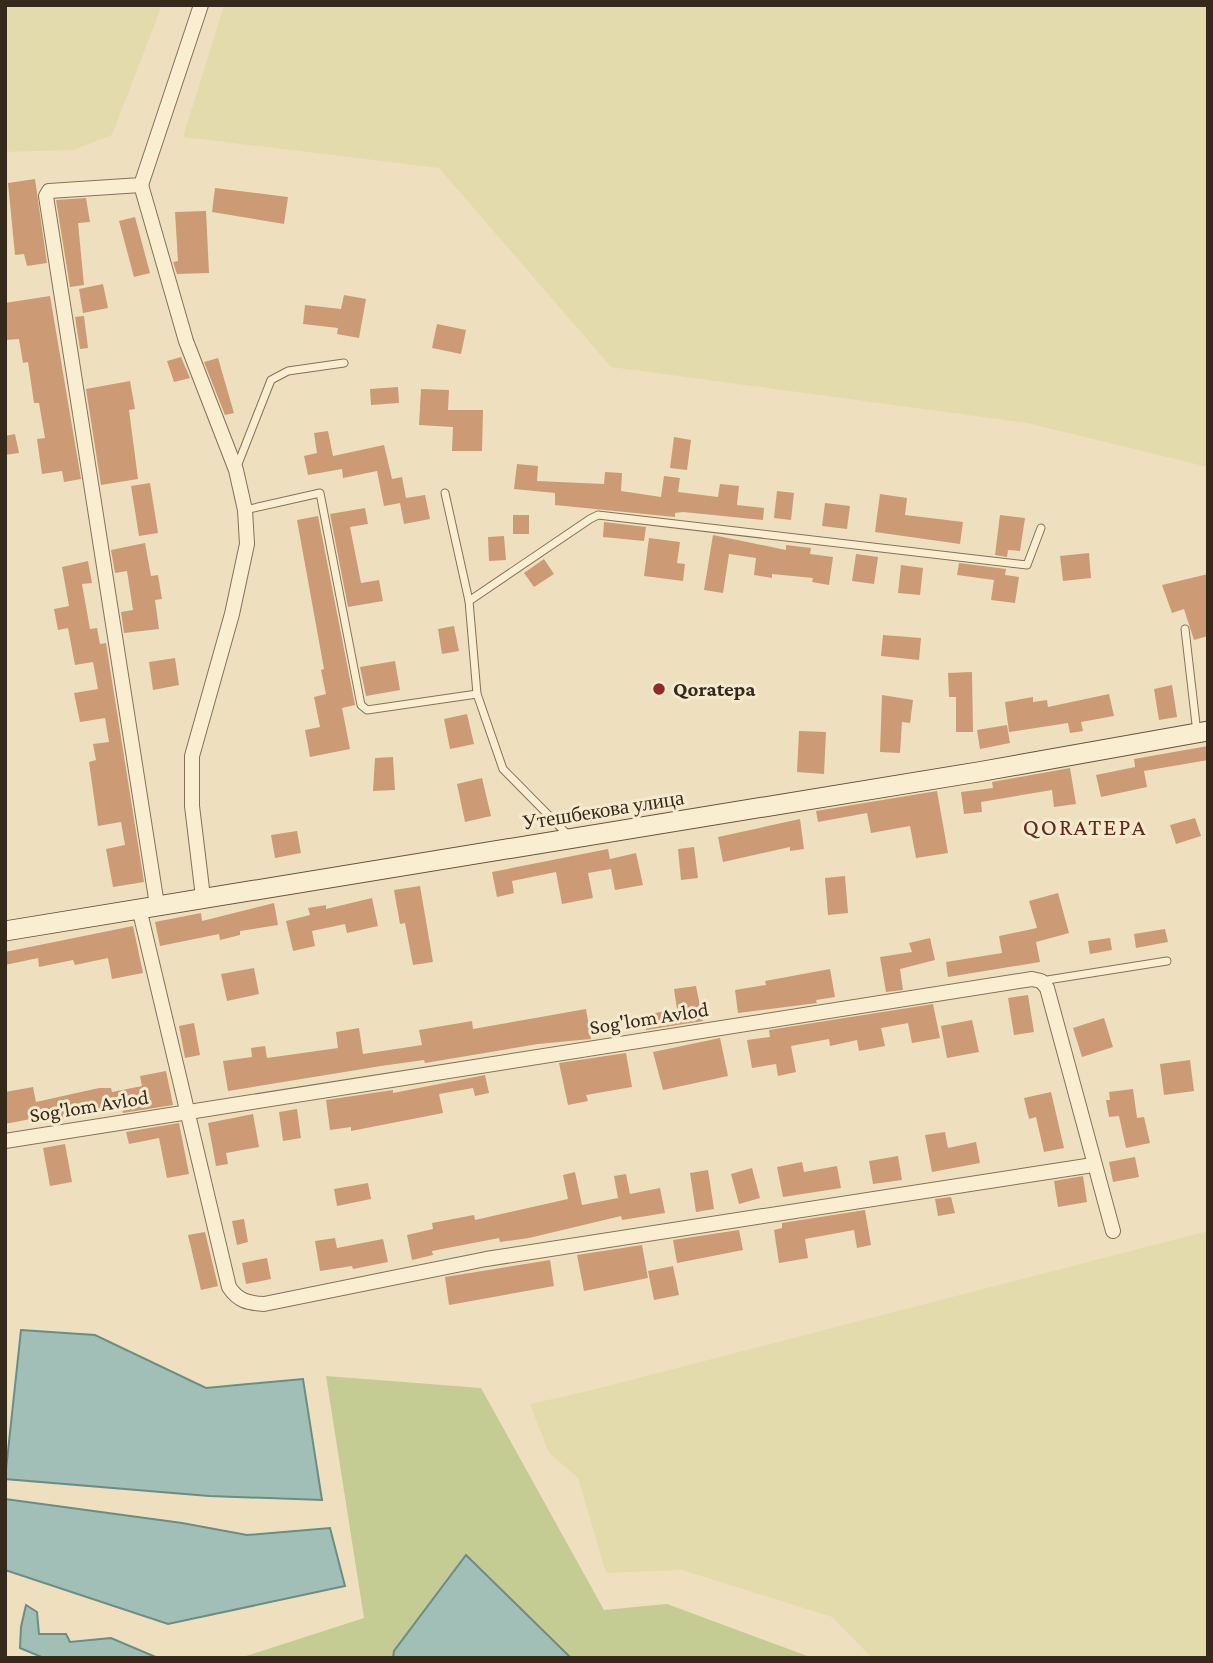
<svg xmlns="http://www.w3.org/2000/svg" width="1213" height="1663" viewBox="0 0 1213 1663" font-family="'Crimson Pro',serif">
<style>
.farmland{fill:#e3dbac}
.green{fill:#c4cb93}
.water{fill:#a2bfb7;stroke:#6a8d85;stroke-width:2}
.building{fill:#cc9a75}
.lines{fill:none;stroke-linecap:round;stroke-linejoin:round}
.lane-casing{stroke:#867157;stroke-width:9}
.street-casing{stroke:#867157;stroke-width:16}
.secondary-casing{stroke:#68523b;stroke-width:21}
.lane{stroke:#f9eed2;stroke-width:7}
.street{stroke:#f9eed2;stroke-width:14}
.secondary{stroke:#f9eed2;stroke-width:19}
.poi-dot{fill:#952828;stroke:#f5eace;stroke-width:2.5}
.labels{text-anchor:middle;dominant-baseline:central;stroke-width:6;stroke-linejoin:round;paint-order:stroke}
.poi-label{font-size:21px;font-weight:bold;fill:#35291c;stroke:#f5eace;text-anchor:start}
.street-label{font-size:21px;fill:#35291c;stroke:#f5eace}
.quarter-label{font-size:24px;letter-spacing:2px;fill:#622b1b;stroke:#f5eace}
</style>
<rect width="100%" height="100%" fill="#eee0bf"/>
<g class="farmland">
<path d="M5,5H153L161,8L112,135L73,150L5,152Z"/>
<path d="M224,5H1208V467L1027,423L611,367L439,168L183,137Z"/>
<path d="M1208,1231V1658H872L832,1617L682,1570L606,1573L578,1478L549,1453L530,1404L592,1390Z"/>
</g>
<path class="green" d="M326,1376L481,1388L604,1610L667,1604L813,1658H240L364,1618Z"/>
<g class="water">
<path d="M21,1330L95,1335L206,1388L303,1379L322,1500L209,1496L5,1479Z"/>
<path d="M5,1499L182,1523L247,1535L330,1528L345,1586L168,1624L5,1570Z"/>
<path d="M466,1555L571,1658H393L394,1651Z"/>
<path d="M26,1605L37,1612L39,1634H66L70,1642L111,1638L158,1658H44L20,1648L21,1627Z"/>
</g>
<g class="building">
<path d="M35,179L47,263L27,266L24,254L15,255L8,183Z"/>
<path d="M215,188L288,197L284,224L212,212Z"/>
<path d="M86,198L90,222L78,223L84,285L70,287L56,200Z"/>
<path d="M206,211L209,273L177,274L173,262L178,261L175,212Z"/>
<path d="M135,217L150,273L134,277L119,221Z"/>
<path d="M103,284L108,308L83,313L79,289Z"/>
<path d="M344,295L366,299L359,338L337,334L338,328L303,324L305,305L341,309Z"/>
<path d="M50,296L81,479L64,482L62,471L42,474L37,439L45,438L39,403H34L28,362L23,363L19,339L5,340V303Z"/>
<path d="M84,316L88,348L80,349L75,317Z"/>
<path d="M437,324L466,330L461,354L432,348Z"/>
<path d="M181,357L190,378L174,382L167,361Z"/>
<path d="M218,358L234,413L225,415L204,362Z"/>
<path d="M130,381L135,409L129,410L138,479L101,485L86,389Z"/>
<path d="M398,387L399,403L371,405L370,389Z"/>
<path d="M421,389L449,390L448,410H483L482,451H452L453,427L419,425Z"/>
<path d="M328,431L333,456L384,445L392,479L402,477L406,498L425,495L430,519L404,524L400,503L384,506L377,471L343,478L342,469L308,475L304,456L317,453L314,433Z"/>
<path d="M15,434L19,453L5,455V436Z"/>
<path d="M674,437L691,440L687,470L670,468Z"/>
<path d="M517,464L538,466L537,481L604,484L605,472L622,473L621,491L661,497L664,476L680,478L678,492L718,497L720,484L739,486L737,505L764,508L763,520L683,512L675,513V517L555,505V493L514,489Z"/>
<path d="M150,483L158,533L139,536L131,486Z"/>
<path d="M777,491L794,493L791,520L774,518Z"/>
<path d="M880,494L907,498L905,515L963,522L960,544L875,532Z"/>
<path d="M825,503L850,506L847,529L822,526Z"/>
<path d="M365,508L368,524L350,527L361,583L379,580L383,601L348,607L330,514Z"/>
<rect x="513" y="515" width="16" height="19"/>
<path d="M1000,515L1025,518L1020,551L1008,550L1007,557L995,555Z"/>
<path d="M318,516L355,705L342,708L350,749L310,757L305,730L320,727L314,697L326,694L321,670L324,669L297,520Z"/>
<path d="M604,522L646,527L644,541L603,537Z"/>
<path d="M713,535L786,550V545L811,548L810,554L833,557L829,585L812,582L813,578L772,574V578L754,575L756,558L729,554L723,593L704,590Z"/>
<path d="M504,536L506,560L489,561L488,537Z"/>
<path d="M649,538L680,542L677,563L685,564L683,581L644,576Z"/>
<path d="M145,543L151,576L158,575L162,599L155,600L159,629L124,633L121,612L133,610L127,571L115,573L111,550Z"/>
<path d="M1089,553L1091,578L1063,581L1060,556Z"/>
<path d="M856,554L878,557L874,584L852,581Z"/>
<path d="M544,559L554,574L534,587L524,573Z"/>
<path d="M88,561L92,583L82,584L90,629L97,628L100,644L106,643L144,882L113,887L106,849L125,845L121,822L98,826L89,762L96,760L93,744L109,742L105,718L80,722L74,693L98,689L93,662L75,665L68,628L58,630L54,609L69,606L62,567Z"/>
<path d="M959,563L1006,569L1005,575L1019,577L1015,603L991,600L994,580L957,575Z"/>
<path d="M901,565L923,568L920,595L898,593Z"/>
<path d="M1208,574V636L1194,640L1184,609L1172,613L1162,585Z"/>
<path d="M454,626L459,651L442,654L438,629Z"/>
<path d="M883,635L921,638L919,660L881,656Z"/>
<path d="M175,658L179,685L153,690L149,662Z"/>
<path d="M395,661L400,690L366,696L360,667Z"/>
<path d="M972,672L973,732H956V697H949L948,673Z"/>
<path d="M1172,685L1177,717L1159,720L1154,689Z"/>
<path d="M1109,694L1114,716L1081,722L1083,731L1070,733L1068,723L1009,732L1005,702L1033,697V702L1047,700L1048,707Z"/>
<path d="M882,695L913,700L910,723L902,722L900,753L880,752Z"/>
<path d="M467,714L474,744L450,749L444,719Z"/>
<path d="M1007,725L1010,743L980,749L977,730Z"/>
<path d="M799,731L826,732L824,774L797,772Z"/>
<path d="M1208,746V760L1144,771L1147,787L1101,797L1096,775L1135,767L1134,759Z"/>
<path d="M393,757L395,790L373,791L375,758Z"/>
<path d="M1070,768L1076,804L1054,807L1052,790L981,802L982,812L964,814L961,792L993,788L992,782Z"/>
<path d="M482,778L491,816L465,822L457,784Z"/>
<path d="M937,791L948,853L916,858L910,826L871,833L867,813L818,822L816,811Z"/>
<path d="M1195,818L1201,836L1176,844L1170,825Z"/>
<path d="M800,819L804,849L790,851V847L723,862L718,837Z"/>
<path d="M297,831L301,853L275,858L271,835Z"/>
<path d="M694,847L698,878L681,880L678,849Z"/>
<path d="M608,849L610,859L636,853L643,885L615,890L611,869L588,873L593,898L562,904L556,872L512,881L514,893L497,897L492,872Z"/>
<path d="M845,876L848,913L828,915L825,878Z"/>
<path d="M420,886L433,962L413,965L405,923L400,924L394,890Z"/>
<path d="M1058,893L1069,933L1036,942L1040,962L948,977L946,962L1002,953L999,936L1037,928L1029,901Z"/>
<path d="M372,898L378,926L347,933L345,924L312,931L315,946L293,951L286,921L310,915L308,908L326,905V909Z"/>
<path d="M274,903L278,925L240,931V935L220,940L219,934L160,946L155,922L201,913L202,921Z"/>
<path d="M133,926L143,973L112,979L108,958L75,965L73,960L39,967L38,958L5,965V952Z"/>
<path d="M1165,929L1168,942L1136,948L1134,934Z"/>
<path d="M930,938L935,960L900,969L903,990L886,992L880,957L912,952L909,943Z"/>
<path d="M1110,938L1112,950L1090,954L1088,941Z"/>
<path d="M254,968L259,994L227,1001L221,974Z"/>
<path d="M830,969L835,997L816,1000L817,1003L738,1013L735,990L766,985L765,981Z"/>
<path d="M696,986L703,1021L646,1030L644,1015L677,1009L674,989Z"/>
<path d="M1028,995L1034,1032L1014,1035L1008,998Z"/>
<path d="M933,1004L940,1038L912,1043L908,1023L881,1028L885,1046L859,1051L857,1040L830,1046L829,1039L791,1046L796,1072L778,1076L776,1064L752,1068L747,1040L770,1037L769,1030Z"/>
<path d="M586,1009L591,1039L538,1044L425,1063L424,1060L381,1066L228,1091L223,1061L252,1057L251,1048L265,1046L267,1058L338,1048L336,1032L359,1028L363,1054L422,1045L419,1030L472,1021L473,1029Z"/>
<path d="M1104,1018L1113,1047L1082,1057L1073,1028Z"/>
<path d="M972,1020L979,1052L947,1058L941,1026Z"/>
<path d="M194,1023L200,1055L185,1058L179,1026Z"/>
<path d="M720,1038L728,1076L663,1090L653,1052Z"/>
<path d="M626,1053L632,1087L586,1095L588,1101L568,1105L559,1063Z"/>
<path d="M1190,1060L1194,1091L1164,1095L1160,1064Z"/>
<path d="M166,1071L173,1105L123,1113L122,1109L107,1112L106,1109L52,1121L51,1115L5,1124V1092L33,1087L36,1102L99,1088H111L112,1092L142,1086L140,1076Z"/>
<path d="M485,1075L489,1093L475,1096L473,1088L439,1094L443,1113L351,1131V1127L330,1130L326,1100L393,1090V1093Z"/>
<path d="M1133,1089L1137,1118L1144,1117L1150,1143L1126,1148L1119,1116L1109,1117L1106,1100H1110L1109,1092Z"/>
<path d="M1051,1092L1064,1148L1044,1152L1036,1117L1029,1119L1024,1098Z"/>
<path d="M297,1109L301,1138L283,1141L279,1112Z"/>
<path d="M253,1114L259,1147L226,1153L228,1164L216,1166L208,1123Z"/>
<path d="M179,1123L189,1174L167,1178L159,1138L129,1144L126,1132Z"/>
<path d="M945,1132L948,1148L976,1142L980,1163L932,1172L925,1135Z"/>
<path d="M65,1144L72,1182L50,1186L43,1148Z"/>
<path d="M898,1156L902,1180L873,1184L869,1161Z"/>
<path d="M1135,1157L1139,1177L1113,1182L1109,1162Z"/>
<path d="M802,1162L804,1172L837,1166L841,1188L783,1197L777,1167Z"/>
<path d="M752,1168L760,1198L739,1204L731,1174Z"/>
<path d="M708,1170L714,1209L696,1212L690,1173Z"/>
<path d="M575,1172L582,1205L618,1198L614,1176L626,1174L630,1194L660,1188L665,1213L622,1220L621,1216L529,1238L500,1242L499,1238L432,1251L433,1255L412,1260L407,1235L433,1229L432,1223L474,1215L475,1220L568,1199L563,1175Z"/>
<path d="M1083,1176L1087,1202L1058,1207L1054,1181Z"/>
<path d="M368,1183L371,1199L337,1206L334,1189Z"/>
<path d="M951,1197L955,1213L938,1216L935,1199Z"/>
<path d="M865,1210L871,1245L857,1248L854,1230L805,1239L808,1258L779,1263L774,1230L782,1228V1223Z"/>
<path d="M244,1219L248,1242L237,1245L232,1221Z"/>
<path d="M739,1230L743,1250L677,1263L673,1240Z"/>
<path d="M205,1232L218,1286L201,1290L188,1235Z"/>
<path d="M335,1238L337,1248L383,1239L388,1262L353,1269L352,1266L320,1271L315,1241Z"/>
<path d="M642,1245L648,1278L584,1291L577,1255Z"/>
<path d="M267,1258L271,1279L246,1284L242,1263Z"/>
<path d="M550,1260L554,1286L449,1305L445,1277Z"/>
<path d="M673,1266L679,1295L654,1300L648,1271Z"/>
</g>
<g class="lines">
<g class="lane-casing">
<g id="lane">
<path d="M236,469L271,380L288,371L344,363"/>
<path d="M445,493L469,601"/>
<path d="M245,510L320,493L361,705L367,710L477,694"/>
<path d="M1185,629L1197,733"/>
<path d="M568,835L503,769L477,694L469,601L590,519L598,515L1027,565L1041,528"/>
<path d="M1041,981L1167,961"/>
</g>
</g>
<g class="street-casing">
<g id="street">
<path d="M141,185L186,341L236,470L245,510L247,544L232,614L192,756V806L203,897"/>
<path d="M157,905L46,196L49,191L141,185L201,5"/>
<path d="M139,908L229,1287C238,1301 248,1303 264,1304L486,1259L1093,1165"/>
<path d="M5,1141L1032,979L1041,981L1047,988L1113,1231"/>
</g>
</g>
<g class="secondary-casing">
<path id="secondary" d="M5,931L978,772L1208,731"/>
</g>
<use href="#lane" class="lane"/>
<use href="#street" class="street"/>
<use href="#secondary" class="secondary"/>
</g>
<circle class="poi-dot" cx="659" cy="689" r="7"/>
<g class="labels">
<g class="poi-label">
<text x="673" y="689">Qoratepa</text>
</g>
<g class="street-label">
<text transform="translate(603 810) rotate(-9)">Утешбекова улица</text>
<text transform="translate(649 1018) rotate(-9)">Sog'lom Avlod</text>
<text transform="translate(89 1106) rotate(-9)">Sog'lom Avlod</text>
</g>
<g class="quarter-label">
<text x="1085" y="826">QORATEPA</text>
</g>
</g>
<rect width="1213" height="1663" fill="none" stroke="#35291c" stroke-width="14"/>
</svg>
